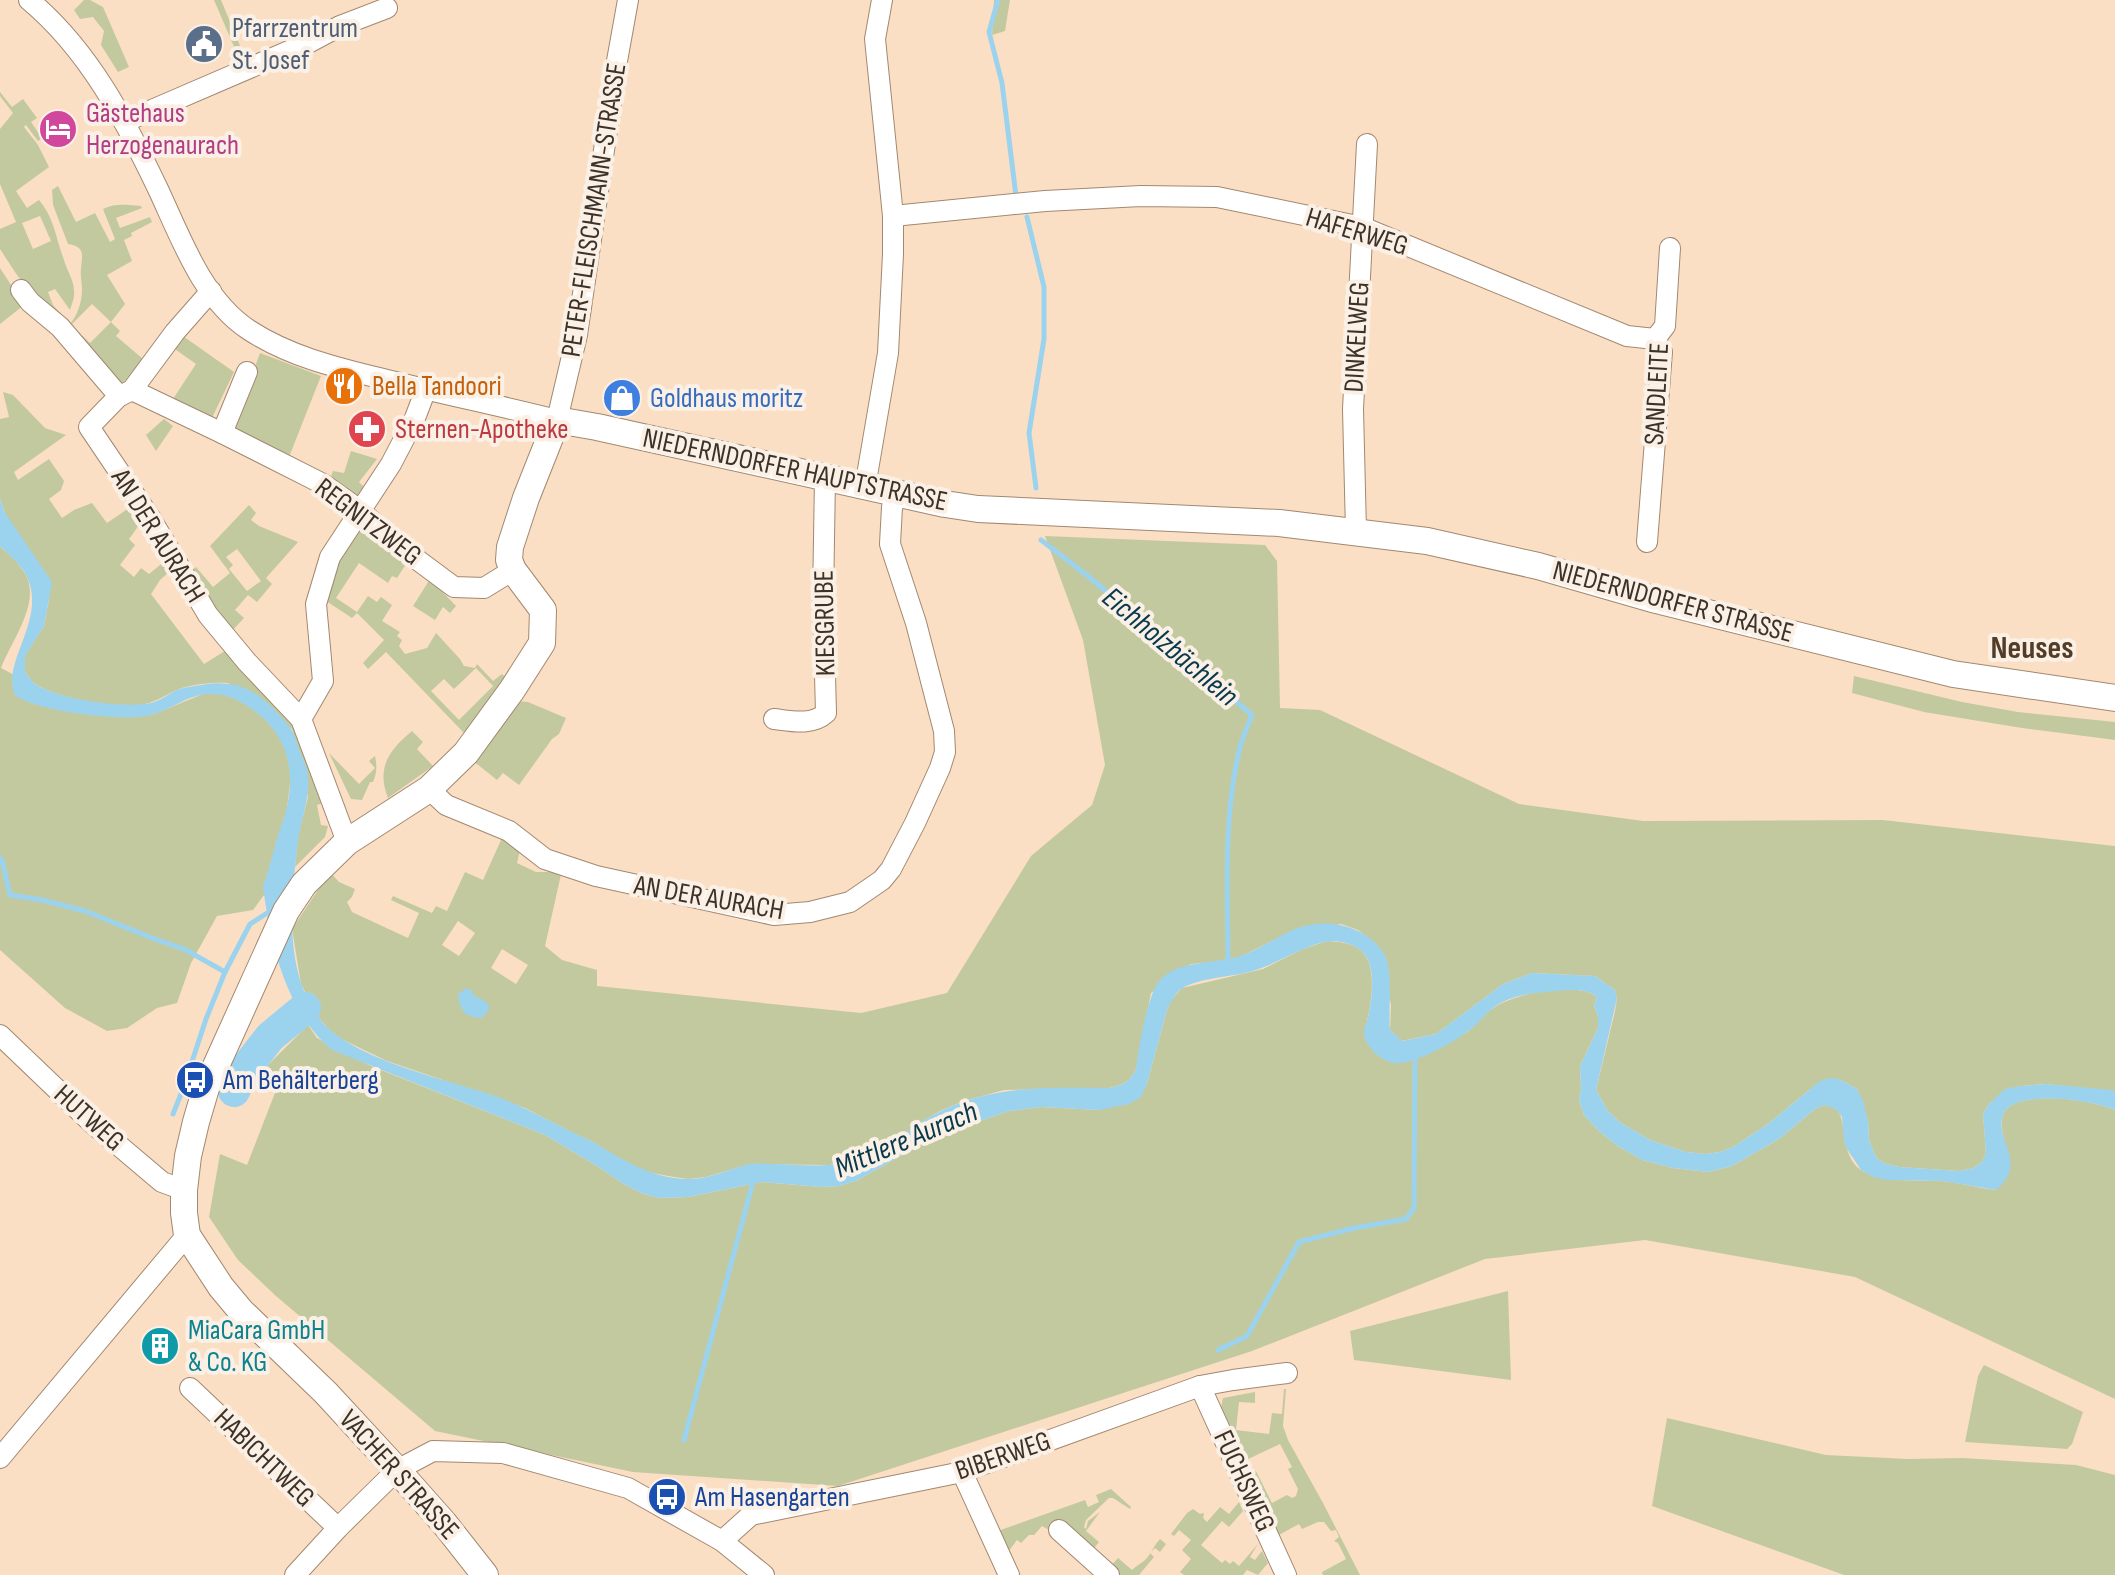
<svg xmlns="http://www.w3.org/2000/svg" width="2115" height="1575" viewBox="0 0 2115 1575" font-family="'Sofia Sans Condensed',sans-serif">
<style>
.green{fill:#c3c99e;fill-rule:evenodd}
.water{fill:#9bd3ef}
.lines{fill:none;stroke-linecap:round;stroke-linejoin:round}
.stream{stroke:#9bd3ef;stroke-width:5}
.river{stroke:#9bd3ef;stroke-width:32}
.minor-casing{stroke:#a28870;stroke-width:22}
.major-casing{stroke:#a28870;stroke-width:28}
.minor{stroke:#fff;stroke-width:20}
.major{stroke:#fff;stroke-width:26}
.labels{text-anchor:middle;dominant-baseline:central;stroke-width:8;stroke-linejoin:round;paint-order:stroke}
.service-label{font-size:28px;fill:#4e5e75;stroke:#fbf0e5;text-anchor:start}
.hotel-label{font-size:28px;fill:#b23c85;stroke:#fbf0e5;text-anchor:start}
.street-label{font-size:28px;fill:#3d3228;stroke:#fbf0e5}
.food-label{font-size:28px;fill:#c56008;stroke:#fbf0e5;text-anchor:start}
.shop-label{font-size:28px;fill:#366cbe;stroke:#fbf0e5;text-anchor:start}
.health-label{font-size:28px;fill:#be3a42;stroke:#fbf0e5;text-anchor:start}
.transit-label{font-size:28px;fill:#164399;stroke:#fbf0e5;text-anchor:start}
.culture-label{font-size:28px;fill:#0d838f;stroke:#fbf0e5;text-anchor:start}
.water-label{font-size:30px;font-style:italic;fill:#08394d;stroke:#fbf0e5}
.quarter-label{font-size:32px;font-weight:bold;fill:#533d27;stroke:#fbf0e5}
</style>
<rect width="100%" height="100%" fill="#fbdfc4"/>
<g class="green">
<path d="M84,0H90L103,7L129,67L118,72L101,45L104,31L93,17L80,19L74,10Z"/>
<path d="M214,0H221L243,53L229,59L235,49Z"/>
<path d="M994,0H1010L1005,31L992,35Z"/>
<path d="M0,92L12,107L23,99L37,118L31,122L42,138L38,141L26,125L24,127L38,145L49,167L16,191L27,208L39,200C54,217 56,239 64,260C67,271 74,280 74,291C75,298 72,303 70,310L55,289L48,292L53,305L64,317H59L25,286L15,272L0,249V229L16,222L0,184V129L13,113L0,96ZM40,216L51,241L33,249L22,223Z"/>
<path d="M58,186L76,222L95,213L110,242L115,239L103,209C115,203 127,205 141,206L142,208L116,218L120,228L150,217L152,222L131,233L132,236L124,240L132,261L107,275L125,304L111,322L120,331L116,336L143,359L122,384L69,326C77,315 82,304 82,289C82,282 80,276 81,269C82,255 86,247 68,244L53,205L52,190ZM92,304L111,322L90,343L71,325Z"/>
<path d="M0,268L24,305L0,324Z"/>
<path d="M180,334L234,372L211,420L169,405L196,364L172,347Z"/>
<path d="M260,353L321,376L289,457L233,427Z"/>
<path d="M3,392L13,395L45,428L66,435L14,472L18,480L49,459L64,481L61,490L49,499L62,518L74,510L92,503L107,523L132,506L142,521L129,539L135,545L120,565L134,577L141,568L149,574L165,561L170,571L160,580L151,594L204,664L225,651L292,723L323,803L317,805L321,825L328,826L325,837L295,867L298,836L308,797L292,729L228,683C213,682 194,684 179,689C167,694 158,701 145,704C120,710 59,699 37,685C33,683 28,676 25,672L24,656L44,626L49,599L4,511L0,498V419L9,417Z"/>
<path d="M164,419L173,426L156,451L146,435Z"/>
<path d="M351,451L377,459L359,482L364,487L357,496L330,479L333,471L344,473Z"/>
<path d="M249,505L256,513L251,520L259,526L298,542L266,578L272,584L257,602L248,595L235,610L244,618L231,632L189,573L196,567L213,587L230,573L210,546ZM237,549L261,581L247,591L229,569L233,565L226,557Z"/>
<path d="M355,524L406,564L397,578L392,576L388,583L359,563L336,598L357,612L368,596L377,602L381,597L392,605L382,621L400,632L397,636L402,640L399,646L405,654L427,648L436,633L460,659L464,666L475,668L477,664L493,681L502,674L509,681L465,734L386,652L368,669L363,663L384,640L357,613L352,618L323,599ZM476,668L493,686L459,720L431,691L444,679L454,689Z"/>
<path d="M1045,536L1265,545L1277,561L1280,708L1320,710L1519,804L1643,821L1883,820L2115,846V1092L2046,1084L2021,1086L2005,1090L1989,1104L1983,1114L1986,1153L1982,1162L1973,1168L1960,1171L1899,1167L1883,1163L1876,1157L1869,1140L1868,1121L1857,1089L1839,1079L1809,1090L1768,1124L1733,1147L1720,1152L1706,1154L1686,1152L1650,1140L1621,1123L1608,1111L1596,1090L1615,1011L1617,998L1615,990L1595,976L1532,973L1503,984L1436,1034L1401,1041L1390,1030L1391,1005L1388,990L1372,941L1358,930L1341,924L1282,936L1240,957L1214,962L1191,964L1151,993L1136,1069C1130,1082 1123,1085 1109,1088L1004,1090L964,1101L940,1111L918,1124L891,1144L851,1161L829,1165L750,1164L706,1177L688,1179L668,1176L648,1172L626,1163L591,1141L577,1135L525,1108L387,1061L335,1036L317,1016L301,984L292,929L330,872L339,882L355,889L352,897L347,902L352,912L408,938L419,913L391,900L393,896L432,913L436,906L447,911L465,872L483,880L502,838L520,850L517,863L536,872H548L549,866L562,870L545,946L562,960L597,970V986L861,1013L947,993L1031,856L1092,805L1105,765L1083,640ZM458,921L475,933L459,956L442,945ZM502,949L528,965L516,984L491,968Z"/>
<path d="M0,546C7,553 16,560 22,569C45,598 12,639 1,668L86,713L111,716L154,714L203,694H222L235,698L249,706L268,721L281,738L288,756L291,775L287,809L264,886V895L253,910L217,916L191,963L177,1003L157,1008L127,1028L107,1031L65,1008L0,950Z"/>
<path d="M430,579L456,606L450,613L443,607L435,620L413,606Z"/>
<path d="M1854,676L1962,702L2018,712L2115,722V740L2022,728L1924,712L1852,693Z"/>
<path d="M516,701L528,702L566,718L559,734L552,739L519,785L503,773L497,780L472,760Z"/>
<path d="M412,731L423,742L417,749L433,766L388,798C376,768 389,750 412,731Z"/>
<path d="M329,753L359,784L375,768L369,761L375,756C377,765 377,773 373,782H370L362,800L351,799Z"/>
<path d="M1327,941C1338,942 1348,942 1358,948C1381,963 1370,1011 1364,1034L1411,1061C1430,1052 1449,1043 1467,1032C1477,1025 1484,1013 1495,1007C1516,993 1577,981 1597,997L1594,1006L1598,1016V1028L1580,1066L1581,1090L1579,1100L1584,1115L1599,1131L1616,1145L1642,1160L1673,1168L1708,1172L1732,1166L1779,1139L1815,1109L1824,1105C1826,1105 1835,1108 1836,1109C1848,1119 1839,1155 1861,1170C1881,1183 1918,1180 1940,1181C1958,1182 1977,1188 1996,1190L2010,1168C2009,1154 2000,1132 2002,1119C2006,1086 2094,1100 2115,1110V1399L1855,1277L1645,1240L1485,1259L1252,1351L838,1486L633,1472L435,1431L276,1296L238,1260L209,1217L220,1154L247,1165L280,1080L264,1069L308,1025L317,1038L371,1066L545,1135L597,1166L622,1183L641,1193L659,1198L688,1197L762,1182L821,1187L840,1186L858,1180L936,1136L1009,1111L1041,1107L1099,1110L1147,1084L1167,1010L1172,999L1182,988L1263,969L1303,949Z"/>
<path d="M1508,1291L1511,1380L1354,1360L1350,1331Z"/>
<path d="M1984,1365L2083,1412L2072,1444L2067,1449L1965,1442L1978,1376Z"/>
<path d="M1284,1389H1286L1283,1426L1288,1440L1323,1503L1360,1575H1323L1322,1572L1346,1559L1338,1543L1334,1541L1339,1537L1336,1530L1331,1531L1324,1522H1318L1302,1529L1299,1524L1277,1536L1249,1475L1256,1471L1272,1503L1287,1495L1292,1498L1296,1496L1298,1489L1288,1469L1292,1467L1280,1444L1242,1462L1220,1412L1223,1398L1255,1392V1403L1239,1402L1236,1430L1269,1434L1272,1413L1282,1414Z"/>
<path d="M1667,1418L1826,1455L1908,1459L1963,1458L2076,1465L2115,1475V1575H1844L1652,1506Z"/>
<path d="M1111,1489L1131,1507L1130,1509L1113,1498H1109L1086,1520L1084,1527L1086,1529L1088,1521L1100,1512L1086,1531L1099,1542L1090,1553L1042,1526L1034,1535H1029L1021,1543L1017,1540L1008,1552L998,1531L1085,1500L1088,1507L1099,1502L1096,1495Z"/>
<path d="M1239,1502L1243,1511L1229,1527L1222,1521L1201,1545L1222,1563L1225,1560L1230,1564L1233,1561L1239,1566L1258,1544L1250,1557L1255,1560L1262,1551L1268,1563L1258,1575L1247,1570L1243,1575H1184L1180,1572L1191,1559L1182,1550L1191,1540L1179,1530L1174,1536L1171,1534L1187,1513L1193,1509L1200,1514L1203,1513L1204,1514L1203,1518L1207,1522L1220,1507L1229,1514Z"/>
<path d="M1160,1539L1166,1544L1160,1552L1155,1548L1150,1553L1154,1557L1139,1575H1116L1108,1569L1118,1558L1132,1570C1137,1565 1142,1563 1146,1559C1151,1554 1154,1545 1160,1539Z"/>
</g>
<g class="water">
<path d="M0,498L4,511L52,582L44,626L25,656V672C28,676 31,680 34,683C54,699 129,710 154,702C163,699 170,693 179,689C186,687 194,686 201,685C242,678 262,694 287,724C294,731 296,740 299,750C302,756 305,763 307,770C312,794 301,818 298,842C291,897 283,970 319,1018C349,1059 446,1079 495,1096C523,1106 548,1120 574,1133C580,1137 587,1138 593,1142C623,1160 651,1178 686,1179C708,1180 729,1169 750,1164C756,1163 765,1164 771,1164C797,1164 826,1169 851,1161C884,1152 909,1127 939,1112C994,1084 1049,1088 1109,1088C1123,1085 1130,1082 1136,1069C1138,1050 1148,994 1159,981C1179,959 1214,965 1240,956C1259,950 1276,937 1295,929C1324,917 1364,924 1383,952C1394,967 1388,1011 1390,1030L1402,1041L1436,1034L1503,984L1532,973L1595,976L1615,990L1617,998L1596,1090L1608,1111L1621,1123L1650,1140L1686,1152L1706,1154L1720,1152L1733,1147L1768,1124L1820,1081L1831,1078L1839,1079L1857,1089L1863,1101L1868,1121L1869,1140L1876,1157L1883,1163L1899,1167L1960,1171L1973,1168L1982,1162L1986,1153L1983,1114L1989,1104L2005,1089L2021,1086L2046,1084L2112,1090L2115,1092V1110C2094,1100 2012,1088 2003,1115C1994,1141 2029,1162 1996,1190L1943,1181L1888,1180L1873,1177L1861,1170L1847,1149L1844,1140L1842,1117L1836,1109L1824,1105L1815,1109L1779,1139L1732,1166L1708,1172L1673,1168L1642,1160L1616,1145L1599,1131L1584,1115L1579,1100L1581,1090L1580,1066L1598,1028V1016L1594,1006L1597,997C1585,988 1571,990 1556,991C1534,993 1512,994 1493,1008C1485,1014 1479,1023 1471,1029C1456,1041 1413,1066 1394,1063C1381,1061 1367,1048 1364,1035C1363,1030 1367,1023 1368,1018C1372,998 1378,962 1359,949C1350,942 1335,940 1324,942C1296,949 1273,967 1245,973C1228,977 1193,979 1180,990C1174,995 1171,1002 1167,1010L1147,1084L1141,1097L1129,1104L1099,1110L1041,1107L1009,1111L936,1136L858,1180L840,1186L821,1187L762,1182L688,1197L659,1198L641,1193L622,1183L597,1166L545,1135L332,1050C286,1012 270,943 263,886C269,871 272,855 277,839C279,830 284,820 286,811C296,773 288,737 257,713C242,701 227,693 208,694C188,695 170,710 151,715C125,722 36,712 15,695C0,661 50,618 25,573C19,563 8,554 0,546Z"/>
<path d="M467,988L472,991L474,996C482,999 486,1000 490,1008L482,1018C466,1018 459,1010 458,994Z"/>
</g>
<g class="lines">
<g class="stream">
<path d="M998,0L989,32L1002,83L1016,196"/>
<path d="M1027,217L1044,287V339L1029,433L1036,488"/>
<path d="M1041,540L1088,576L1252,715C1247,728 1240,742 1238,756C1223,823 1228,896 1228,964"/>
<path d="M0,858L2,860L10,895L42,900L85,911L152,938L184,949L225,972"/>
<path d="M173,1114L183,1089L206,1019L225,972L250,924L272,910"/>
<path d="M1218,1350L1247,1336L1299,1242L1354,1228L1406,1219L1414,1208L1415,1055"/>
<path d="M684,1440L754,1178"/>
</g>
<path class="river" d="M234,1091L245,1069L270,1037L305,1008"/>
<g class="minor-casing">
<g id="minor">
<path d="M29,0C89,50 125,120 158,189C181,238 202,299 249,330C289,356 334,367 379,378C438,393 498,405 557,420L577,335L617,61L628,0"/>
<path d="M124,122L310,42L340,26L387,8"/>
<path d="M893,216L1045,201L1141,196L1217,197L1362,227L1627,336L1655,339"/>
<path d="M21,290L30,302L60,327L119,396L89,427L151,519L208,615L247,662L301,719L347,842"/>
<path d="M132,390L222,433L323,484L361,511L396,544L454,587L484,588L513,570"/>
<path d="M120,396L132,390L175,332L211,291"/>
<path d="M222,433L247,372"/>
<path d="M865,487L888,353L893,254V216L875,39L882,0"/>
<path d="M1356,531L1353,409L1367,144"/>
<path d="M1647,542L1662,352L1655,339L1665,326L1670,248"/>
<path d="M301,719L323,681L316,604L330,557L391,464L415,418L426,389"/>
<path d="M774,719C791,721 812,726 826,713L823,600L825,478"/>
<path d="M429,789L446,805L509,831L545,859L596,876L774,915L810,912L850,902L882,880L891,869L915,823L940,768L945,752L944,731L916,623L890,544L892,507L898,494"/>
<path d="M0,1035L91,1122L162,1182L184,1190"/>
<path d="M1200,1386L1286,1575"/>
<path d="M190,1388L338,1528"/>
<path d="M0,1458L187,1235"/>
<path d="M962,1472L1009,1575"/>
<path d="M1059,1530L1109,1575"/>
<path d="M722,1541L751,1515L962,1472L1200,1386L1233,1380L1287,1373"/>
<path d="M295,1575L338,1528L397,1470L433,1451L503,1453L628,1488L722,1541L764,1575"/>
</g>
</g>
<g class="major-casing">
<path id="major" d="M485,1575L444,1523L397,1470L326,1393L241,1311L221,1287L187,1235L184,1213V1190L188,1156L196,1122L206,1088L286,911L304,884L347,842L429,789L466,753L512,690L542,643L543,610L513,570L509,560L510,547L526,498L557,420L597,427L945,504L978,509L1279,523L1427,541L1538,566L1656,600L1953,674L2115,698"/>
</g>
<use href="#minor" class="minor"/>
<use href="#major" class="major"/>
</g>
<defs>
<g id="civic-disc" transform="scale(2)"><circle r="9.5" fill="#5c6f8a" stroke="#fbf0e5"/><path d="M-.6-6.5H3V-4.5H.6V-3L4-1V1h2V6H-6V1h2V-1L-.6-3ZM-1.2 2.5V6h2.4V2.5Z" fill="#fff"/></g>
<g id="hotel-disc" transform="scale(2)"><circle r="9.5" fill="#d1479c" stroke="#fbf0e5"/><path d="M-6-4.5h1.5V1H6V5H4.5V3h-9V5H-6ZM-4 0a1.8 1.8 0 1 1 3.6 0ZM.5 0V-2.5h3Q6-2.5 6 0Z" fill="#fff"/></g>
<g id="restaurant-disc" transform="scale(2)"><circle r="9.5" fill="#e8710a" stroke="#fbf0e5"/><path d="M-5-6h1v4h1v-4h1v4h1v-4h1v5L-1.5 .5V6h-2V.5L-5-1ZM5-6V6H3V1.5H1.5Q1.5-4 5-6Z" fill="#fff"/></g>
<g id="shop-disc" transform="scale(2)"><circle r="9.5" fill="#3f7fe0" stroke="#fbf0e5"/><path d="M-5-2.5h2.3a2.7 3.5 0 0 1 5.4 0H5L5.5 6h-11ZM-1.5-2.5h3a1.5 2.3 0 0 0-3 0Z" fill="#fff"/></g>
<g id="pharmacy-disc" transform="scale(2)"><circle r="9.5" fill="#e0444e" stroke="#fbf0e5"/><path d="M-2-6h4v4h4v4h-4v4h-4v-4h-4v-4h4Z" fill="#fff"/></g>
<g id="bus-disc" transform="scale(2)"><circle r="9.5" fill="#1a4fb4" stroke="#fbf0e5"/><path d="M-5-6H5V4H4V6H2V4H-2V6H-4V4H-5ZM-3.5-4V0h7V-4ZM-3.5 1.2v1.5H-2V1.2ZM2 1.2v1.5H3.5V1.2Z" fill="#fff"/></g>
<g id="building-disc" transform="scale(2)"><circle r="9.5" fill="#0f9aa8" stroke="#fbf0e5"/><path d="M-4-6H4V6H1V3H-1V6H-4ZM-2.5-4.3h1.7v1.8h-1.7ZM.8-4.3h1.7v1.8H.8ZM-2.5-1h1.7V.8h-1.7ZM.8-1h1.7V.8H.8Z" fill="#fff"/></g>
</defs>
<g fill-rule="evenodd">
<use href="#civic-disc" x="204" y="44"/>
<use href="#hotel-disc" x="58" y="129"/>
<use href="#restaurant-disc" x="344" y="386"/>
<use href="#shop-disc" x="622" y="398"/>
<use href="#pharmacy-disc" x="367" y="429"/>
<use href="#bus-disc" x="195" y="1080"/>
<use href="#building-disc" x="160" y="1346"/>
<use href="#bus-disc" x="667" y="1497"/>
</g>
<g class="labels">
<g class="service-label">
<text x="232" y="28">Pfarrzentrum<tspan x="232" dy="32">St. Josef</tspan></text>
</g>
<g class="hotel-label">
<text x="86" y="113">Gästehaus<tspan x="86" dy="32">Herzogenaurach</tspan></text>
</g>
<g class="street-label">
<text transform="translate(594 210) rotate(-81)">PETER-FLEISCHMANN-STRASSE</text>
<text transform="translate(1357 232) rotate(17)">HAFERWEG</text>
<text transform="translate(1357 337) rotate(-87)">DINKELWEG</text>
<text transform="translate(1657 394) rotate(-87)">SANDLEITE</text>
<text transform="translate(795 470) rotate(12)">NIEDERNDORFER HAUPTSTRASSE</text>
<text transform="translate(368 522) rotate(37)">REGNITZWEG</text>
<text transform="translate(158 536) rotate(58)">AN DER AURACH</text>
<text transform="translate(1673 602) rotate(15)">NIEDERNDORFER STRASSE</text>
<text transform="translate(825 623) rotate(-91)">KIESGRUBE</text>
<text transform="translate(709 898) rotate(10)">AN DER AURACH</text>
<text transform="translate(89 1118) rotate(42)">HUTWEG</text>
<text transform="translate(1003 1456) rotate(-19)">BIBERWEG</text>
<text transform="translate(264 1458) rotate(44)">HABICHTWEG</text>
<text transform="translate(399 1475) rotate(48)">VACHER STRASSE</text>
<text transform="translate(1244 1481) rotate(65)">FUCHSWEG</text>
</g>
<g class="food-label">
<text x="372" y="386">Bella Tandoori</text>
</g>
<g class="shop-label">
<text x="650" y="398">Goldhaus moritz</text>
</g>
<g class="health-label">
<text x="395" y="429">Sternen-Apotheke</text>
</g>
<g class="transit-label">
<text x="223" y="1080">Am Behälterberg</text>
<text x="695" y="1497">Am Hasengarten</text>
</g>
<g class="culture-label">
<text x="188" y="1330">MiaCara GmbH<tspan x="188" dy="32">&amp; Co. KG</tspan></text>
</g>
<g class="water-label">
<text transform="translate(1170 647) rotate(40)">Eichholzbächlein</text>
<text transform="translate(906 1140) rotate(-23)">Mittlere Aurach</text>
</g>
<g class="quarter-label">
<text x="2032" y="648">Neuses</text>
</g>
</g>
</svg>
